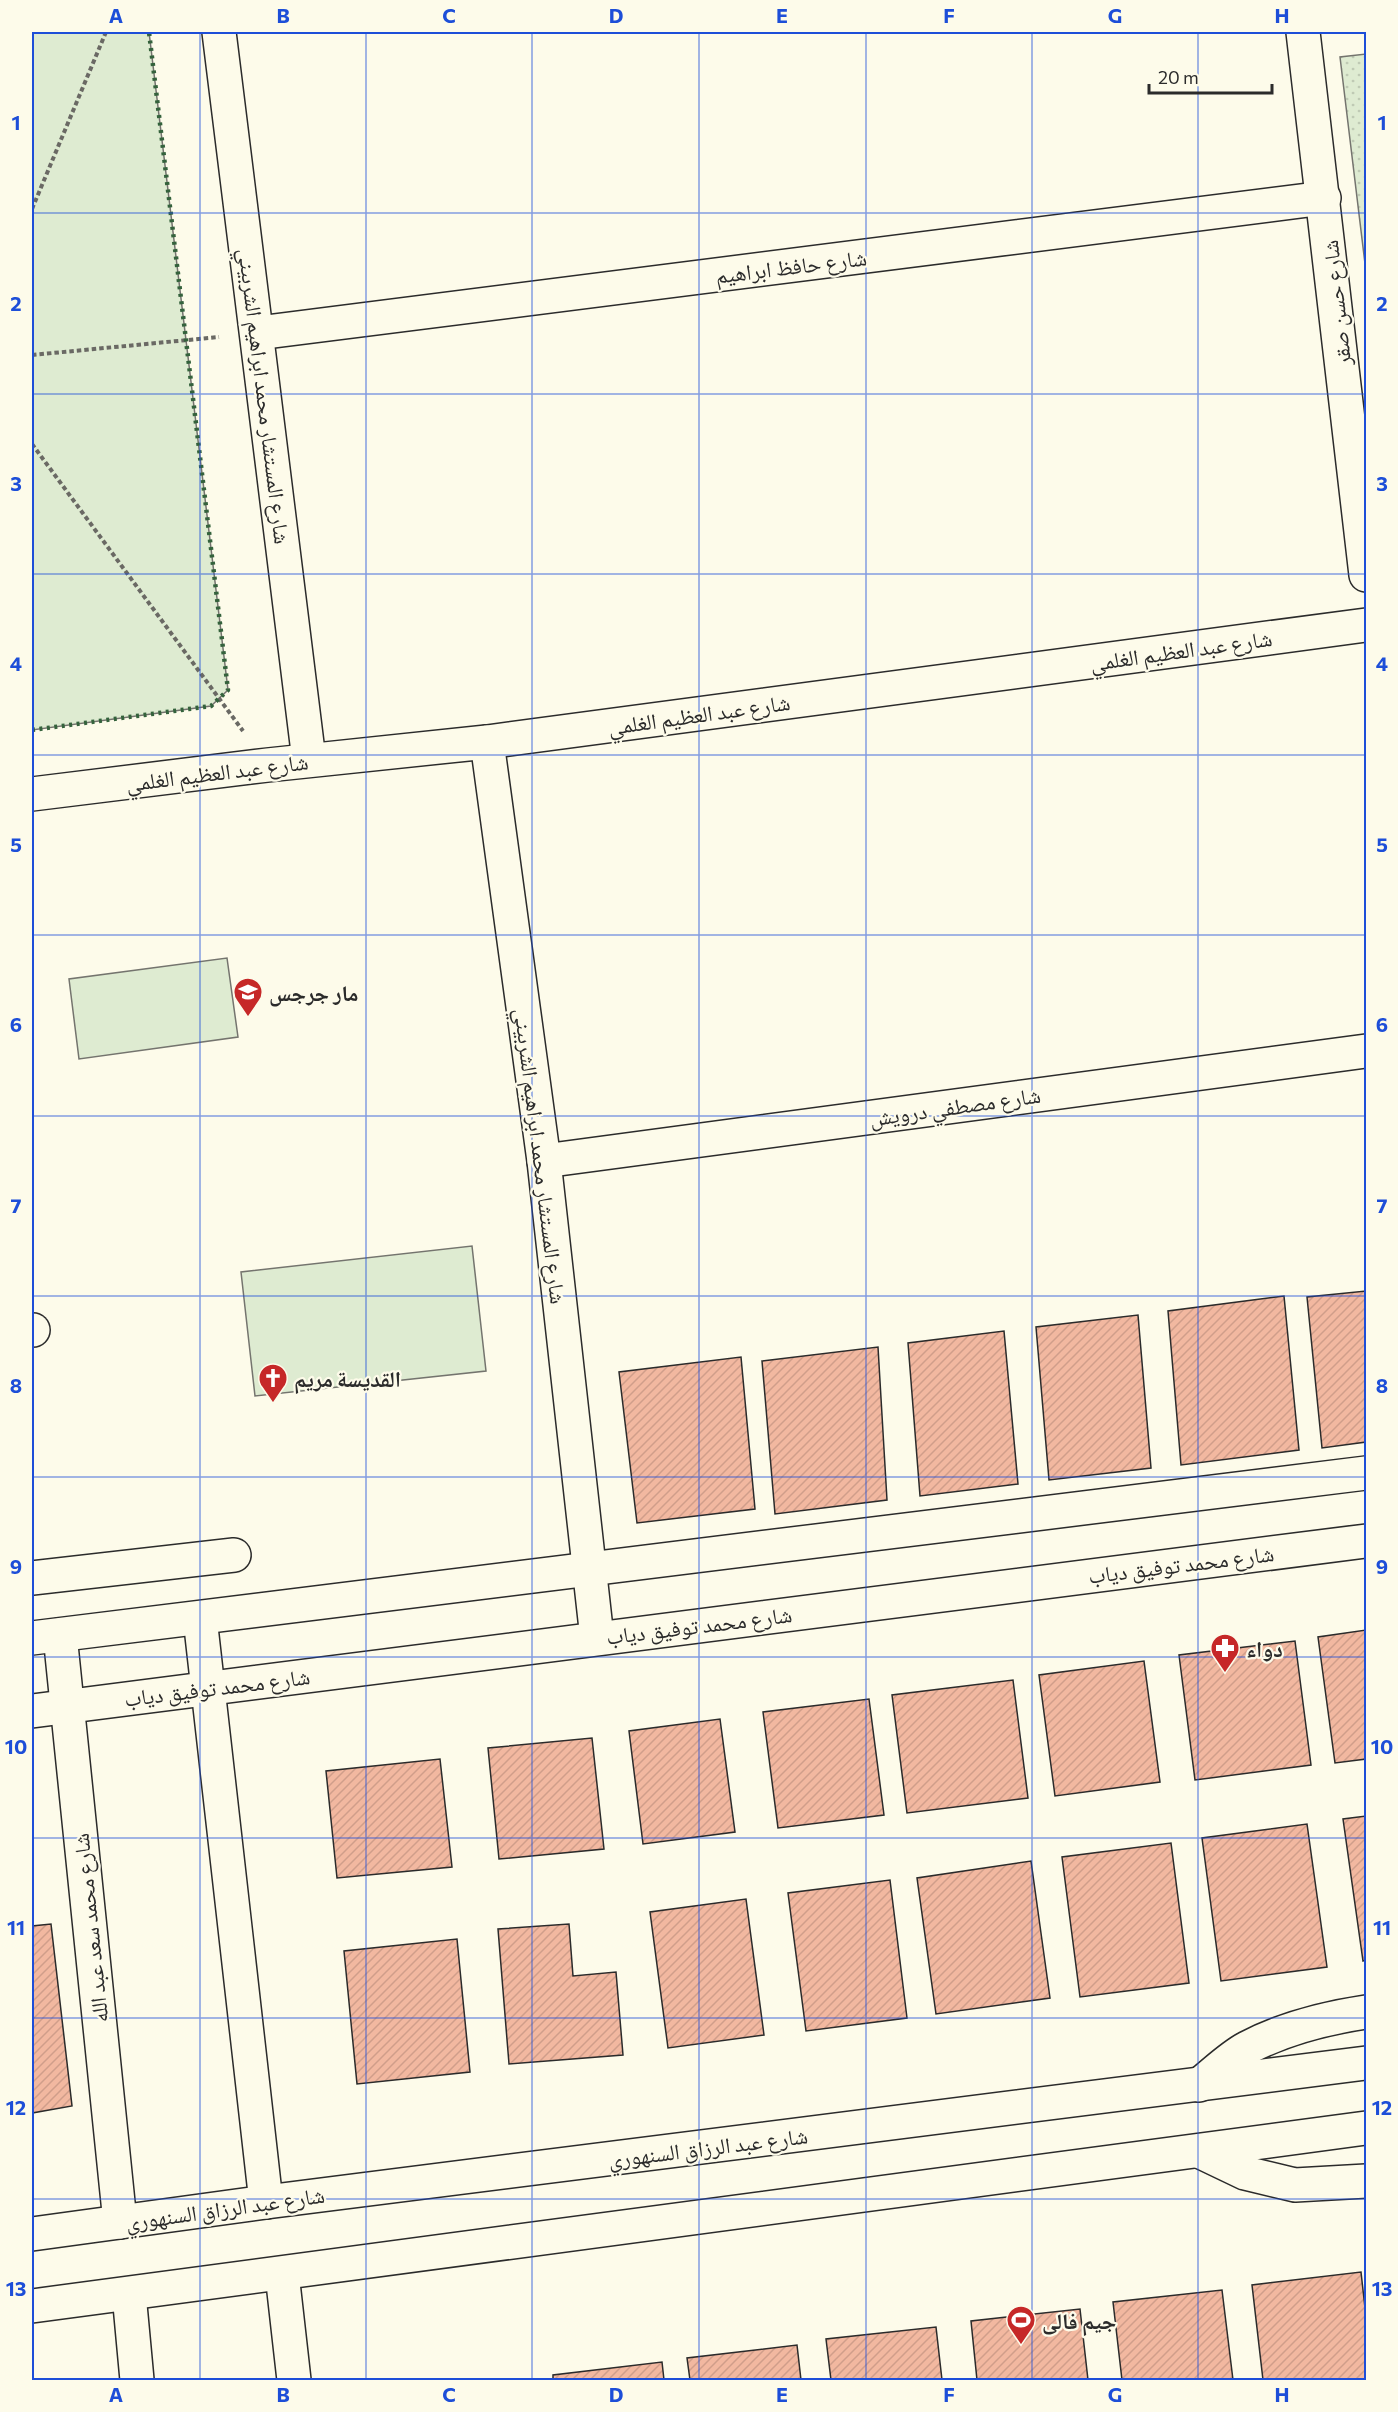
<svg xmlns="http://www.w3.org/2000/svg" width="1398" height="2412" viewBox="0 0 1398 2412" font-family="Commissioner,'Noto Naskh Arabic',sans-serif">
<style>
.grass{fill:url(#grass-dots);stroke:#74746e;stroke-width:1.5}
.park{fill:#deebd1;stroke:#74746e;stroke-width:1.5}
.building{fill:url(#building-hatch);stroke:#2b2b2b;stroke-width:1.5}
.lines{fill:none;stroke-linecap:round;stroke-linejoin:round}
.minor-casing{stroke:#2b2b2b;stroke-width:36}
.path{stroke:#6a6964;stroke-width:4;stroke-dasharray:4.5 3;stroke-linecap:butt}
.minor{stroke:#fdfbea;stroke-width:33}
.hedge{stroke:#34623c;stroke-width:4.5;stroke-dasharray:3 4.5;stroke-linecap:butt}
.grid{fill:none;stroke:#1d4ed8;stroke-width:1.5;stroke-opacity:0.55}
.labels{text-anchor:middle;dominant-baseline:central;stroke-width:4.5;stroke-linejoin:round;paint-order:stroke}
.street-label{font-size:22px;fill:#2b2b2b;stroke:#fdfbea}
.poi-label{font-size:22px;font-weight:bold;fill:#2b2b2b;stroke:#fdfbea;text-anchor:start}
.neatline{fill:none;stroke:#1d4ed8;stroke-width:2}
.grid-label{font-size:20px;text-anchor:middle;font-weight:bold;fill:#1d4ed8}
</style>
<defs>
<pattern id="grass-dots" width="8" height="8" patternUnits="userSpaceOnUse" patternTransform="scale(1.5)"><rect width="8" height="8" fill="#deebd1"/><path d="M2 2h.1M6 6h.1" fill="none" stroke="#bfcab4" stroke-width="1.8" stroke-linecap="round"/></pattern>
<pattern id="building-hatch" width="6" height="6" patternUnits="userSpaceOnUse" patternTransform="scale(1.5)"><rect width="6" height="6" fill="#f2b8a0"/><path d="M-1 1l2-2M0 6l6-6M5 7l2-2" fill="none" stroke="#d09e8a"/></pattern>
</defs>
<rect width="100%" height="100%" fill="#fdfbea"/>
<path class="grass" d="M1366,54V272L1340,57Z"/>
<g class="park">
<path d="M32,32H149L228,690L211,706L32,730Z"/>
<path d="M227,958L238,1037L79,1059L69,979Z"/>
<path d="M472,1246L486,1371L255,1396L241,1272Z"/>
</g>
<g class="building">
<path d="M1366,1291V1442L1322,1448L1307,1297Z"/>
<path d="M1284,1296L1299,1450L1181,1465L1168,1311Z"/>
<path d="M1138,1315L1151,1468L1049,1480L1036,1327Z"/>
<path d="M1004,1331L1018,1484L920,1496L908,1343Z"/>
<path d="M878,1347L887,1500L775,1514L762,1361Z"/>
<path d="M741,1357L755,1509L637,1523L619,1372Z"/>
<path d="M1366,1630V1759L1335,1763L1318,1637Z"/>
<path d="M1295,1641L1311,1765L1195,1780L1179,1655Z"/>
<path d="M1144,1661L1160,1782L1055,1796L1039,1675Z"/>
<path d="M1013,1680L1028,1798L907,1813L892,1695Z"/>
<path d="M869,1699L884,1815L778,1828L763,1712Z"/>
<path d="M720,1719L735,1832L643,1844L629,1731Z"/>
<path d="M592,1738L604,1849L499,1859L488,1748Z"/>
<path d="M440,1759L452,1867L337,1878L326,1771Z"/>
<path d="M1366,1816V1960L1363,1961L1343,1819Z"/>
<path d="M1307,1824L1327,1967L1221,1981L1202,1838Z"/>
<path d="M1171,1843L1189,1983L1080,1997L1062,1857Z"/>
<path d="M1031,1861L1050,1998L936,2014L917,1878Z"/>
<path d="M890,1880L907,2018L806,2031L788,1893Z"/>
<path d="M746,1899L764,2035L668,2048L650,1912Z"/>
<path d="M51,1924L72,2106L32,2113V1926Z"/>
<path d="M569,1924L573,1976L616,1972L623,2055L509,2064L498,1929Z"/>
<path d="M457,1939L470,2072L357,2084L344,1951Z"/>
<path d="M1361,2272L1366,2317V2380H1263L1252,2285Z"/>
<path d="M1222,2290L1233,2380H1122L1113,2302Z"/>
<path d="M1080,2309L1088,2380H977L971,2321Z"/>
<path d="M936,2327L942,2380H831L826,2339Z"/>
<path d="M797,2345L801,2380H690L687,2358Z"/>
<path d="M662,2362L664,2380H553V2375Z"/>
</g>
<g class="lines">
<g class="minor-casing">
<g id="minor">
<path d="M219,32L309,760"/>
<path d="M1303,32L1366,575"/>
<path d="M258,333L1324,198"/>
<path d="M487,742L544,1161L597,1638"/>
<path d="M32,794L268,765L487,742L1366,625"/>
<path d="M544,1161L1366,1051"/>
<path d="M32,1330H33"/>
<path d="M32,1578L234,1555"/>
<path d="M200,1618L266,2202"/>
<path d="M60,1635L120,2222"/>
<path d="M32,1638L1366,1473"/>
<path d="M32,1711L1366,1541"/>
<path d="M1199,2085C1214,2073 1230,2057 1247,2048C1283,2029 1326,2018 1366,2012"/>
<path d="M1199,2151L1245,2173L1295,2185L1366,2181"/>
<path d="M32,2234L266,2202L1366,2063"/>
<path d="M282,2274L294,2380"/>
<path d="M129,2294L137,2380"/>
<path d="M32,2306L1366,2128"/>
</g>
</g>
<g class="path">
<path d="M32,209L106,32"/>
<path d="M32,355L219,337"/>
<path d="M32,444L243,731"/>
</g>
<use href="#minor" class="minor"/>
<path class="hedge" d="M32,730L211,706L228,690L149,32"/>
</g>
<path class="grid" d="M200,32V2380M366,32V2380M532,32V2380M699,32V2380M866,32V2380M1032,32V2380M1198,32V2380M32,213H1366M32,394H1366M32,574H1366M32,755H1366M32,935H1366M32,1116H1366M32,1296H1366M32,1477H1366M32,1657H1366M32,1838H1366M32,2018H1366M32,2199H1366"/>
<defs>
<g id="school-pin" transform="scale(1.5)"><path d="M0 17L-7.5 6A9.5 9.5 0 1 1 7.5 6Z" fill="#c62828" stroke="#fdfbea"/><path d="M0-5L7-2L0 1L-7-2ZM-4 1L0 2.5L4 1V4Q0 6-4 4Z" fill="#fff"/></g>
<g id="church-pin" transform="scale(1.5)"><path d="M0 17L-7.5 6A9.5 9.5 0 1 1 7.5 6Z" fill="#c62828" stroke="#fdfbea"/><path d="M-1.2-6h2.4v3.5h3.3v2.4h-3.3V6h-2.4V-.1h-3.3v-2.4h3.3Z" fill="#fff"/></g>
<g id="pharmacy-pin" transform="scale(1.5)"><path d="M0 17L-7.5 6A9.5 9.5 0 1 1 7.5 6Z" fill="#c62828" stroke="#fdfbea"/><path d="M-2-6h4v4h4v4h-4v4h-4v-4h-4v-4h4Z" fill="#fff"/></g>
<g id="stadium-pin" transform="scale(1.5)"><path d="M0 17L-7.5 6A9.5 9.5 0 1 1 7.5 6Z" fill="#c62828" stroke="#fdfbea"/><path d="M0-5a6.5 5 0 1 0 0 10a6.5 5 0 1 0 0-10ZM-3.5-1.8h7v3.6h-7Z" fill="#fff"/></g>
</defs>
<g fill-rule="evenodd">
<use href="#school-pin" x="248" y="992"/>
<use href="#church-pin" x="273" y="1378"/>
<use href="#pharmacy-pin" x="1225" y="1648"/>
<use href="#stadium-pin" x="1021" y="2320"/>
</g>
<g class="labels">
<g class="street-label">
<text transform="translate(791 266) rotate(-7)">شارع حافظ ابراهيم</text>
<text transform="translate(1336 303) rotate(-96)">شارع حسن صقر</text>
<text transform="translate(265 396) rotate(83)">شارع المستشار محمد ابراهيم الشربيني</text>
<text transform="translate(1181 650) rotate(-8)">شارع عبد العظيم الغلمي</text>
<text transform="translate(699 714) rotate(-8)">شارع عبد العظيم الغلمي</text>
<text transform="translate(217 772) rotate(-7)">شارع عبد العظيم الغلمي</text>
<text transform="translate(955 1106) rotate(-8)">شارع مصطفي درويش</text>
<text transform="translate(541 1156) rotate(83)">شارع المستشار محمد ابراهيم الشربيني</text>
<text transform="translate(1181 1564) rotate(-7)">شارع محمد توفيق دياب</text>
<text transform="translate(699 1625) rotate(-7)">شارع محمد توفيق دياب</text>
<text transform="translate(217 1687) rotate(-7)">شارع محمد توفيق دياب</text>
<text transform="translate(90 1928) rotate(-96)">شارع محمد سعد عبد الله</text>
<text transform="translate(708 2147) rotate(-7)">شارع عبد الرزاق السنهوري</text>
<text transform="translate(225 2208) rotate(-8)">شارع عبد الرزاق السنهوري</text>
</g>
<g class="poi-label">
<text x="269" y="992">مار جرجس</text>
<text x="294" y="1378">القديسة مريم</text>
<text x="1246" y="1648">دواء</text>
<text x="1042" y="2320">جيم فالى</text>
</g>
</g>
<rect width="1398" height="2412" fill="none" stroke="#fdfbea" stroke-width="66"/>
<path d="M1149 84v9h123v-9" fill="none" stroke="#2b2b2b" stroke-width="3"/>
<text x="1158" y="84" font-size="18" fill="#2b2b2b" stroke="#fdfbea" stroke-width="4.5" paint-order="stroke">20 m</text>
<rect x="33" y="33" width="1332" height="2346" class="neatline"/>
<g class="grid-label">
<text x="116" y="23">A</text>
<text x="283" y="23">B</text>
<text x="449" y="23">C</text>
<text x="616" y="23">D</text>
<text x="782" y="23">E</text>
<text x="949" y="23">F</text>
<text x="1115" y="23">G</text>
<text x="1282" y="23">H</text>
<text x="16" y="130">1</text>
<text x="1382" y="130">1</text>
<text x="16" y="311">2</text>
<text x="1382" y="311">2</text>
<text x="16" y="491">3</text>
<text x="1382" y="491">3</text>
<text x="16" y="671">4</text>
<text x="1382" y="671">4</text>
<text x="16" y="852">5</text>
<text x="1382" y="852">5</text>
<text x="16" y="1032">6</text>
<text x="1382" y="1032">6</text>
<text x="16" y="1213">7</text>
<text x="1382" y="1213">7</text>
<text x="16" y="1393">8</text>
<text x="1382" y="1393">8</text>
<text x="16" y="1574">9</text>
<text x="1382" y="1574">9</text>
<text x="16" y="1754">10</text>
<text x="1382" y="1754">10</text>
<text x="16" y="1935">11</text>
<text x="1382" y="1935">11</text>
<text x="16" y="2115">12</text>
<text x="1382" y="2115">12</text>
<text x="16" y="2296">13</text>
<text x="1382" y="2296">13</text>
<text x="116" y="2402">A</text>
<text x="283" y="2402">B</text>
<text x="449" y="2402">C</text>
<text x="616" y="2402">D</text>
<text x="782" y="2402">E</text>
<text x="949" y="2402">F</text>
<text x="1115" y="2402">G</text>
<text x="1282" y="2402">H</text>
</g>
</svg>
